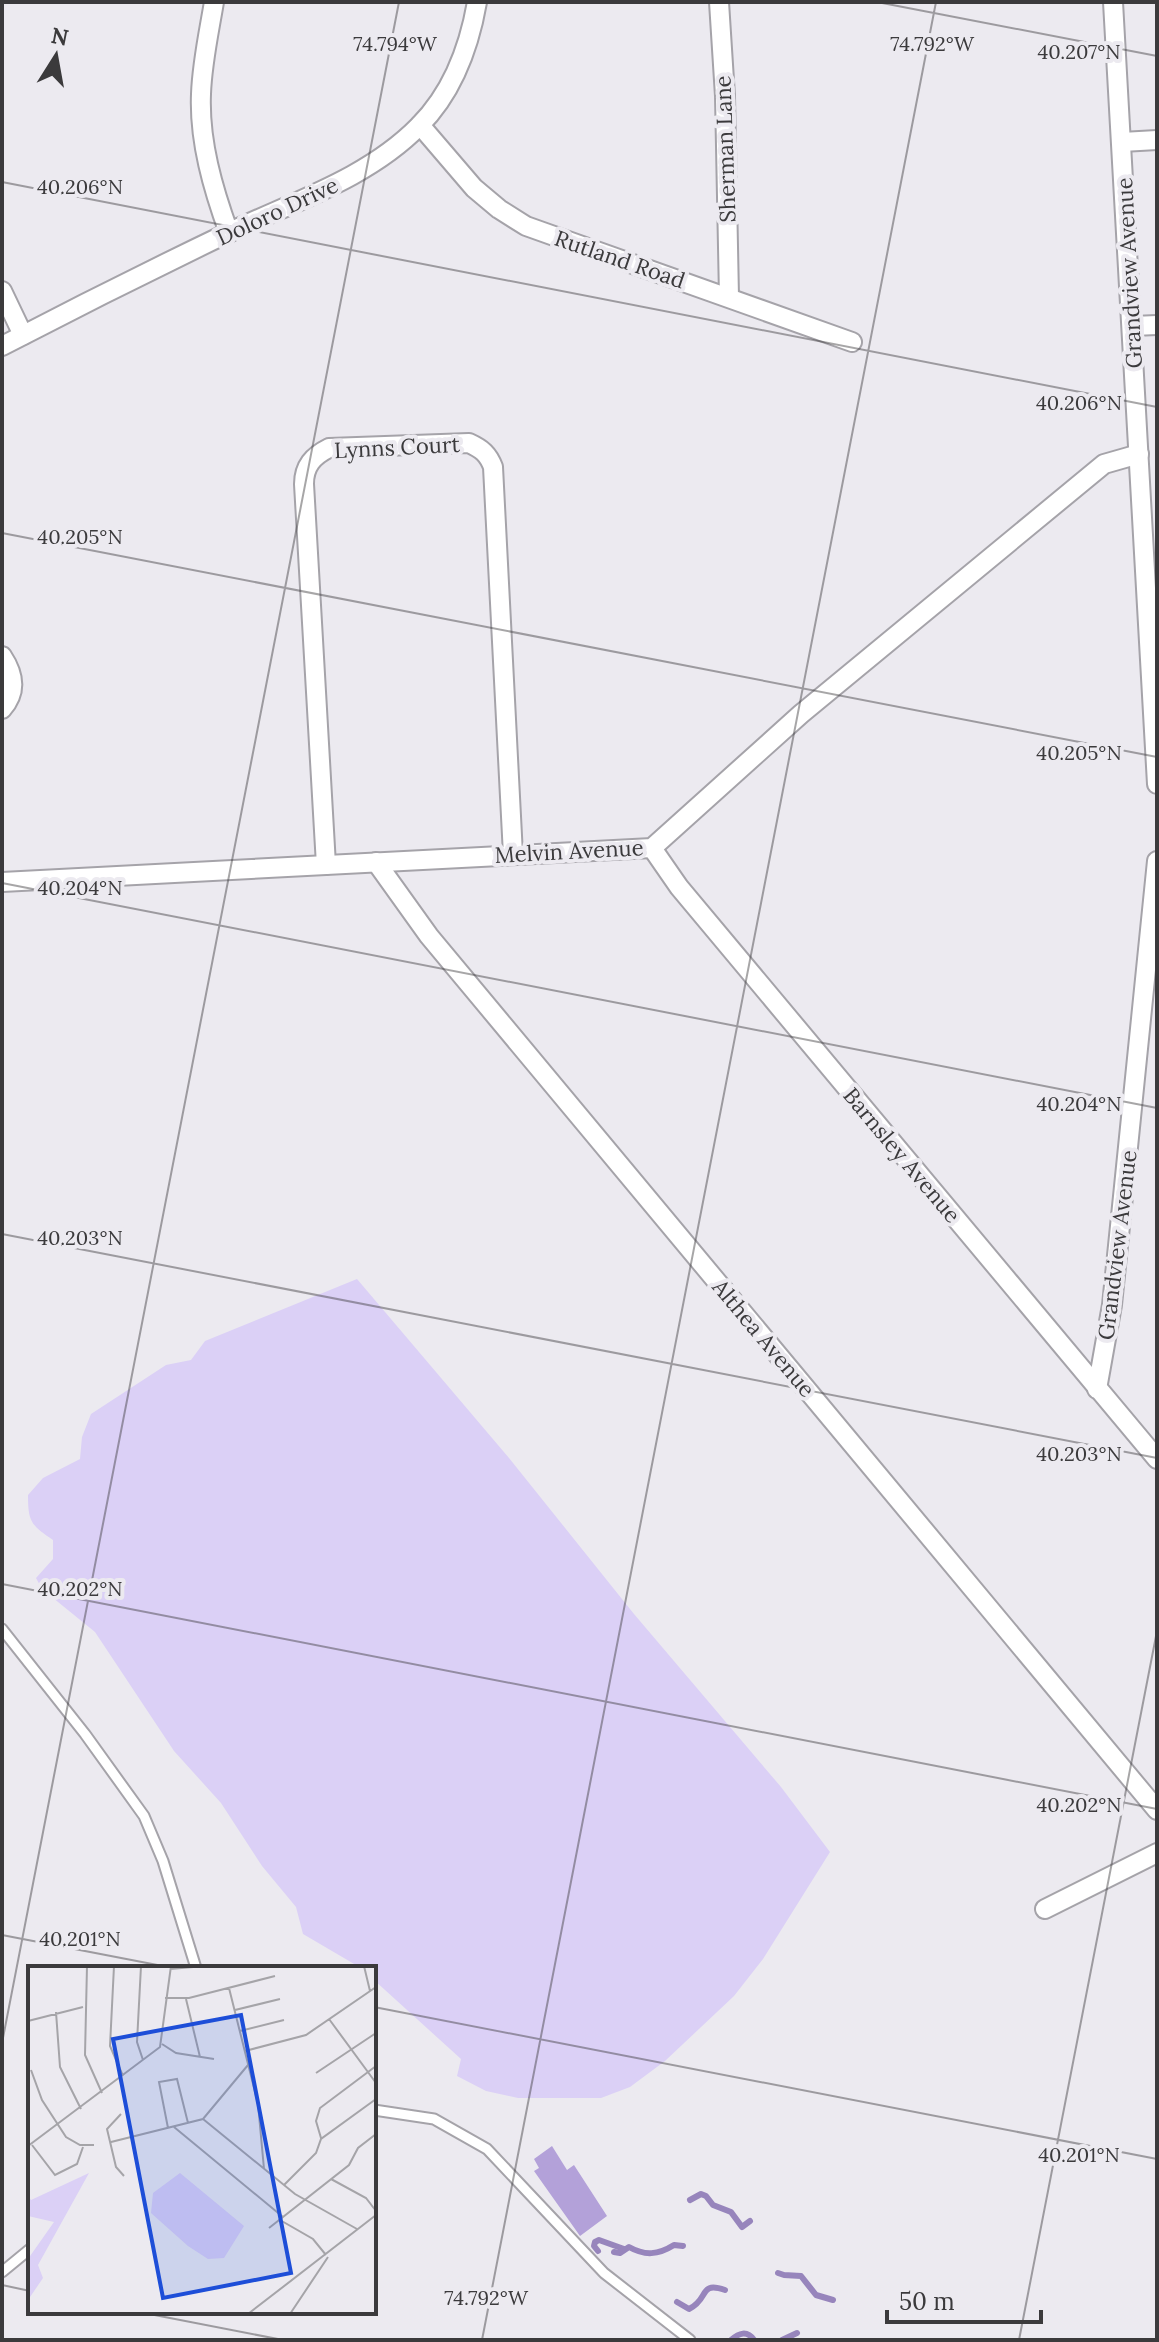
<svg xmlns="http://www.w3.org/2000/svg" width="1159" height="2342" viewBox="0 0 1159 2342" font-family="Lora,serif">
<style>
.green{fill:#dbd0f6}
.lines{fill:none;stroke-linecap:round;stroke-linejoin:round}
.stream{stroke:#9785bc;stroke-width:6}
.building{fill:#b3a1d9}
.lane-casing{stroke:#a5a3a9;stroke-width:13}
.street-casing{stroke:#a5a3a9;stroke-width:22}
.lane{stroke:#fff;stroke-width:9}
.street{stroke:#fff;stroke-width:18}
.ticks{fill:none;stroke:#3b3a3c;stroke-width:2;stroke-opacity:0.45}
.labels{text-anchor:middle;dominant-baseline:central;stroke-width:8;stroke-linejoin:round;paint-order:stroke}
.street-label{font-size:22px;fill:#3b3a3c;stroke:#eceaf0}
.inset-road{fill:none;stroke:#a5a4a8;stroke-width:2}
.view{fill:#1d4ed8;fill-opacity:0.15;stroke:#1d4ed8;stroke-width:4}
.inset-edge{fill:none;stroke:#3b3a3c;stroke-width:4}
.ticks-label{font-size:20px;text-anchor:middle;fill:#3b3a3c;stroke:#eceaf0;stroke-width:8;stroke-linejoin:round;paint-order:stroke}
</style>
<rect width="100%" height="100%" fill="#eceaf0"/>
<path class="green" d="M357,1279L509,1458L634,1614L781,1787L830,1852L763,1959L734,1996L665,2061L630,2087L601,2098H518L486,2091L457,2076L461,2059L374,1980V1968H361L303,1934L296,1907L262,1866L221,1803L174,1751L95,1632L42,1589L36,1578L53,1559V1540C31,1525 28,1522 28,1495L43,1478L80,1459L82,1437L91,1414L166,1365L191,1360L205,1341Z"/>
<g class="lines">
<g class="stream">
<path d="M690,2200L701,2194L706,2196L713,2205L731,2212L742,2227L750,2221"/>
<path d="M598,2251L594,2246L595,2242L599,2240L624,2249"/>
<path d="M614,2252L620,2253L629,2247C645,2256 658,2255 674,2245L683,2246"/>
<path d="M778,2273L784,2275L801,2276L816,2295L833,2300"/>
<path d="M677,2302L689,2309C710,2299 698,2281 725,2290"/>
<path d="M731,2340C739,2333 747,2330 754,2340"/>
<path d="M782,2340L797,2333"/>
</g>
</g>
<path class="building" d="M552,2146L567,2170L574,2165L607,2216L580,2236L534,2171L539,2168L534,2159Z"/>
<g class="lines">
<g class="lane-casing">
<g id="lane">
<path d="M2,1629L85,1734L144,1816L163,1861L196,1968"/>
<path d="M374,2110L434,2119L487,2149L604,2273L690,2340"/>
<path d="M2,2272L30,2249"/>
</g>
</g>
<g class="street-casing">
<g id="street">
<path d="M214,2C209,32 202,63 201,94C199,141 213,189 229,233"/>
<path d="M719,2L725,96L729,297"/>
<path d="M1113,2L1157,784"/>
<path d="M420,125L474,188L499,209L526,226L852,342"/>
<path d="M1122,142L1157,140"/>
<path d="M2,291L23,335"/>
<path d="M1133,326L1157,325"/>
<path d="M2,346C77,307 153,269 230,232C295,201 368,178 419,126C453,92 469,48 477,2"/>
<path d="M2,656C14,674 17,692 2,709"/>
<path d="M652,848L679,887L1157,1459"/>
<path d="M376,862L429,936L1157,1810"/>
<path d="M326,865L304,484C304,466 313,456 329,448L469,443C482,449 488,454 493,467L513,855"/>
<path d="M2,882L652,848L801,714L1104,464L1139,454"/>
<path d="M1097,1389L1112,1305L1157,861"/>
<path d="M1045,1909L1157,1853"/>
</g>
</g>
<use href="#lane" class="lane"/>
<use href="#street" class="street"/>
</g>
<path class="ticks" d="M877,2L1157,56M2,182L1157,407M2,533L1157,757M2,883L1157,1108M2,1234L1157,1458M2,1584L1157,1809M2,1935L173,1968M374,2007L1157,2159M2,2043L399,2M2,2285L30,2291M139,2312L283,2340M482,2340L936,2M1019,2340L1157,1631"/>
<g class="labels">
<g class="street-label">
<text transform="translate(725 149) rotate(-92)">Sherman Lane</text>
<text transform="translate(277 211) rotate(-25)">Doloro Drive</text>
<text transform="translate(620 259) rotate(19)">Rutland Road</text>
<text transform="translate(1129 273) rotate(-93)">Grandview Avenue</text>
<text transform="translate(397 447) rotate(-3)">Lynns Court</text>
<text transform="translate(569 851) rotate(-3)">Melvin Avenue</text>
<text transform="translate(902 1155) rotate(50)">Barnsley Avenue</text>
<text transform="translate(1117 1245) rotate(-83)">Grandview Avenue</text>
<text transform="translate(764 1338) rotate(50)">Althea Avenue</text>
</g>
</g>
<g transform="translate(28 1966)">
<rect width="348" height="348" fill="#eceaf0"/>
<path d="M61,207L10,299L15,312L0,334V293L26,256L0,250V230L3,234ZM152,207L216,260L196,292L180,293L160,280L123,247L125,227Z" fill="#dbd0f6"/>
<path class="inset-road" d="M59,0L57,89L74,127M86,0L82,80L95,110M113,0L109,76L115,94M336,0L342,25M142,3L177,0M201,22L230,138L236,203M137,32H161L247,10M158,33L172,91M207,44L252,33M28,46L32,101L53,143M301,53L348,117M0,55L55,41M212,65L256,54M134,78L148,87L186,93M217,85L278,69L348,21M3,104L14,134L38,171L52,179H66M288,107L348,67M93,148L79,163L88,201L96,210M175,153L267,228L329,263M146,161L255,251M140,162L131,116L149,113L160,157M293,172L288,155L292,142L348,100M83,176L175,153L220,99M4,179L27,209L49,198L55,181M0,180L132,81L143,0M303,213L338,232L348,245M256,219L288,187L293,173L348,133M252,254L285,273L298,289M241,262L321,199L330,182L348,168M220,348L348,249M262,348L300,291"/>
<path class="view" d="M213,49L263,307L135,332L85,73Z"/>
<rect width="348" height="348" class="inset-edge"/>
</g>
<g class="ticks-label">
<text x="395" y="51">74.794°W</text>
<text x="932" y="51">74.792°W</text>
<text x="1079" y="59">40.207°N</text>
<text x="80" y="194">40.206°N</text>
<text x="1079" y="410">40.206°N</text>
<text x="80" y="544">40.205°N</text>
<text x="1079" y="760">40.205°N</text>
<text x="80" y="895">40.204°N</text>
<text x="1079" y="1111">40.204°N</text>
<text x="80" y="1245">40.203°N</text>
<text x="1079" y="1461">40.203°N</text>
<text x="80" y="1596">40.202°N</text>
<text x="1079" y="1812">40.202°N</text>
<text x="80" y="1946">40.201°N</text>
<text x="1079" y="2162">40.201°N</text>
<text x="486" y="2305">74.792°W</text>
</g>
<rect width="1159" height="2342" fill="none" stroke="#3b3a3c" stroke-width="8"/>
<g transform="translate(56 56) rotate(11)" stroke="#eceaf0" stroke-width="6" paint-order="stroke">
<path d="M0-6L14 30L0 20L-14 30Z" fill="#3b3a3c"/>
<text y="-12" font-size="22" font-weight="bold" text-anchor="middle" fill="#3b3a3c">N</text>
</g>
<path d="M887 2310v12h154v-12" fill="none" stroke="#3b3a3c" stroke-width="4"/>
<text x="899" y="2310" font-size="24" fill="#3b3a3c" stroke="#eceaf0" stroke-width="6" paint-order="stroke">50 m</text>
</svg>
